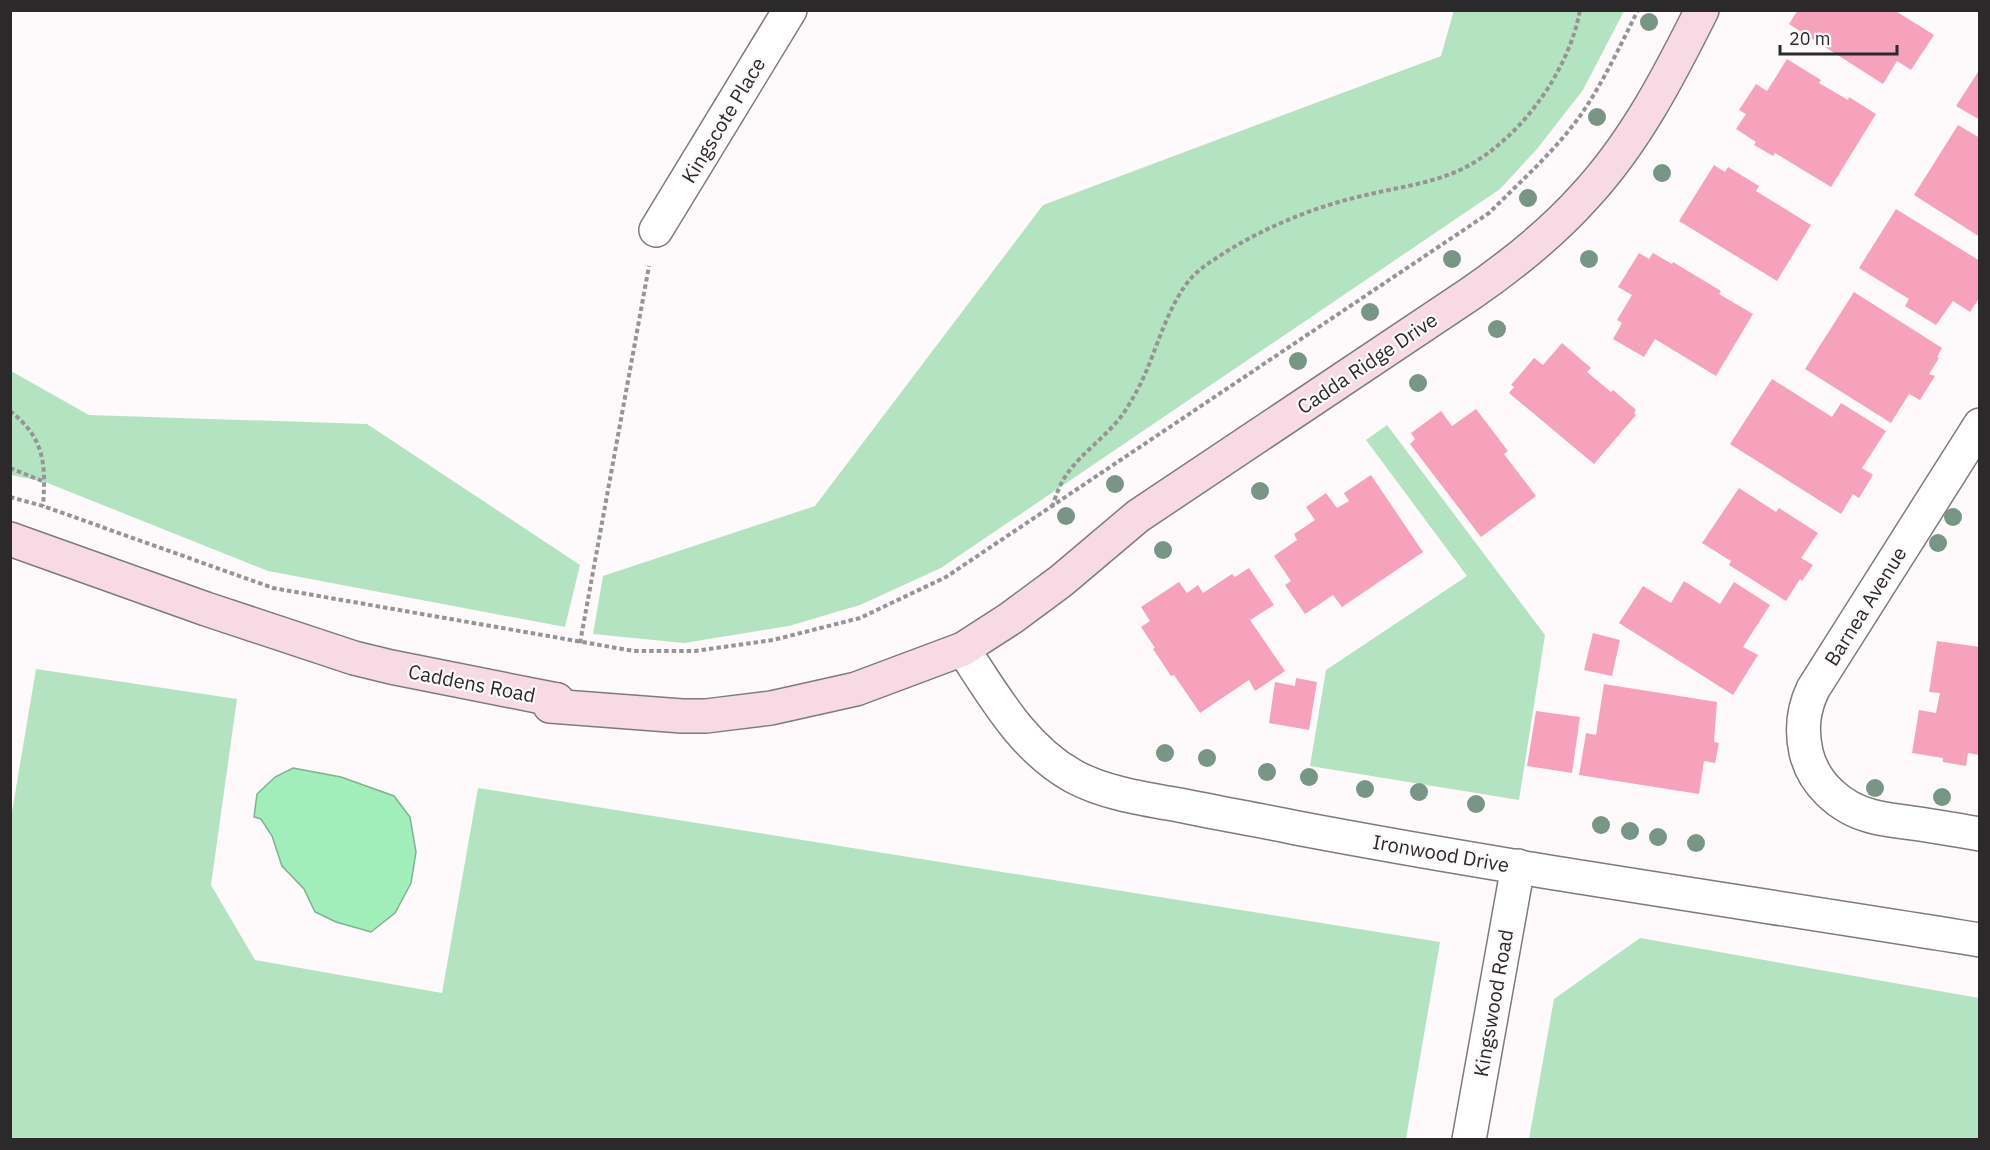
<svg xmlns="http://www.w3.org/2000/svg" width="1990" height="1150" viewBox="0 0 1990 1150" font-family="'IBM Plex Sans',sans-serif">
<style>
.green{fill:#b4e3c2}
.water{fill:#a1eebb;stroke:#7eb390;stroke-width:1.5}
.building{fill:#f7a2bc}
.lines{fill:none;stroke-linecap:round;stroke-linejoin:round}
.street-casing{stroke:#7e7b7c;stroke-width:36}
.secondary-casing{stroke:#7e7b7c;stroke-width:36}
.path{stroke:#979495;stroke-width:4;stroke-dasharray:4.5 3;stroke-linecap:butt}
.street{stroke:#fff;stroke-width:33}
.secondary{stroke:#f8dae4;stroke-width:33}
.tree{fill:#779685}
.labels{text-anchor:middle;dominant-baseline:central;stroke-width:4.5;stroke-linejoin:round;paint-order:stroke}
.street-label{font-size:20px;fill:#2b292a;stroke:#fefafb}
</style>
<rect width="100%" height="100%" fill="#fefafb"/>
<g class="green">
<path d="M1454,10L1624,11L1583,90L1537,149L1500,189L941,568L860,605L789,626L684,643L593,634L603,576L815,506L1043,205L1441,56Z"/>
<path d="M11,371L89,415L367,424L580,565L565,627L268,571L45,482L11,475Z"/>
<path d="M1387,425L1545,635L1519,800L1310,766L1326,670L1467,576L1366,440Z"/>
<path d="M36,669L237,699L211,885L255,960L442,993L478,788L1440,942L1406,1139H11V818Z"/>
<path d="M1640,938L1979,998V1139H1529L1554,999Z"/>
</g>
<path class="water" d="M293,768L341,777L394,796L410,817L416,852L411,883L395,913L371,932L336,922L315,912L304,889L282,866L272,836L261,819L254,817L257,794L275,777Z"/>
<g class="building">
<path d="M1798,10H1894L1934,35L1911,70L1897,61L1883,84L1789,24Z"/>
<path d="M1787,59L1821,80L1819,83L1848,100L1849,97L1876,114L1831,187L1775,153L1773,156L1754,145L1756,142L1736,129L1746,114L1739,110L1756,84L1767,91Z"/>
<path d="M1980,69V120L1956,106Z"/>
<path d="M1958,125L1980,138V237L1914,195Z"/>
<path d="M1714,165L1725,172L1728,167L1759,186L1756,191L1811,225L1777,281L1679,221Z"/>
<path d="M1896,209L1980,261V297L1970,312L1953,301L1936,325L1905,306L1909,299L1859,268Z"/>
<path d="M1639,253L1649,259L1653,253L1672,264L1673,262L1721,291L1719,294L1753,314L1716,376L1655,339L1644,357L1613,339L1622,323L1617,320L1632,295L1618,287Z"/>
<path d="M1854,292L1942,348L1937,357L1939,358L1929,374L1935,376L1920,400L1909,394L1891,423L1805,369Z"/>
<path d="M1562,343L1591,368L1587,372L1611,392L1613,390L1636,410L1634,413L1636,415L1594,464L1509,393L1514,387L1511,385L1534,358L1543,365Z"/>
<path d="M1772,379L1832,417L1841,403L1886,431L1862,468L1873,475L1859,498L1853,494L1841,514L1730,444Z"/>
<path d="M1476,409L1508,451L1504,454L1536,496L1481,537L1410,444L1415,439L1411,433L1441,411L1452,426Z"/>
<path d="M1371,475L1423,552L1342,607L1333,595L1305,614L1285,585L1291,581L1274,556L1297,540L1294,534L1315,520L1306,507L1326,493L1337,508L1349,501L1344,493Z"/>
<path d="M1739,488L1776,512L1779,508L1818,533L1801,558L1813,565L1802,581L1800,579L1786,601L1729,565L1731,561L1702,543Z"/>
<path d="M1249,568L1274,605L1250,620L1285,671L1255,691L1249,680L1200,713L1174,675L1171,676L1153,649L1155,648L1141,627L1150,621L1141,607L1179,582L1187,593L1198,585L1203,593L1232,574L1235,577Z"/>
<path d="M1684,581L1720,604L1734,582L1770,605L1743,647L1758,655L1733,695L1619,623L1643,586L1671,603Z"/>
<path d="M1593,633L1620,640L1612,676L1584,670Z"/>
<path d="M1937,641L1980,647V755L1968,753L1966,766L1943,762V758L1912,753L1919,710L1936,713L1940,693L1929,692Z"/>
<path d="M1296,678L1317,682L1309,730L1269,723L1275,682L1295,686Z"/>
<path d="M1604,684L1717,702L1714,742L1719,743L1715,763L1704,761L1699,794L1579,775L1586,733L1596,735Z"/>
<path d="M1536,711L1580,717L1572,773L1527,766Z"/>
</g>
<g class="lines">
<g class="street-casing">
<g id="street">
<path d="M656,230L790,10"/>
<path d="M1980,425L1813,689C1803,710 1801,729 1806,752C1813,783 1840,808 1871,816C1884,820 1898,821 1912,823C1934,826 1957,830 1980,834"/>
<path d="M963,649C994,696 1023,748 1073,776C1104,793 1144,799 1179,805C1218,813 1258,820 1297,828C1524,871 1752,903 1980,940"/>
<path d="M1469,1140L1518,866"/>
</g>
</g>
<g class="secondary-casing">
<g id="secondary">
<path d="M10,539L206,609L354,658L391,667L557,700"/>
<path d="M557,700L550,706L682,716H706L771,708L856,689L963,649L1011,618L1061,581L1138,516L1470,294C1512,265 1551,234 1585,196C1635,142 1669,76 1702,10"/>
</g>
</g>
<g class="path">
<path d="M10,411C45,438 46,465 43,506"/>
<path d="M10,468L45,482"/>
<path d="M10,497L43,506L273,588L634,651H695L773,640L860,618L946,577L1489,213C1520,182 1554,152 1580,116C1603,83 1620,46 1638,10"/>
<path d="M1052,507C1056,496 1060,483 1067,474C1083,451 1109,435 1125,411C1134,397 1142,382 1148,367C1161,336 1174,289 1202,268C1250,233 1308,208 1366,195C1399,187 1436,183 1466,167C1521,138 1569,71 1580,10"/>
<path d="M580,643L649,266"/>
</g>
<use href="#street" class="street"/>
<use href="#secondary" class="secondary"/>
</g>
<g class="tree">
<circle cx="1649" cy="22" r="9"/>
<circle cx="1597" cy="117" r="9"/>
<circle cx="1662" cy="173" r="9"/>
<circle cx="1528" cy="198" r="9"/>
<circle cx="1452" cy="259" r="9"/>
<circle cx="1589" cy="259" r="9"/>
<circle cx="1370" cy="312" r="9"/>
<circle cx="1497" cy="329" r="9"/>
<circle cx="1298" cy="361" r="9"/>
<circle cx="1418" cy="383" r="9"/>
<circle cx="1115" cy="484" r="9"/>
<circle cx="1260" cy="491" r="9"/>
<circle cx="1066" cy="516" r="9"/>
<circle cx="1953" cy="517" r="9"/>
<circle cx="1938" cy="543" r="9"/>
<circle cx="1163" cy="550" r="9"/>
<circle cx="1165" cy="753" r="9"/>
<circle cx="1207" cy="758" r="9"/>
<circle cx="1267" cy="772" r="9"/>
<circle cx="1309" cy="777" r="9"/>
<circle cx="1875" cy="788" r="9"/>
<circle cx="1365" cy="789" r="9"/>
<circle cx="1419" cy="792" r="9"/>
<circle cx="1942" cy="797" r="9"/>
<circle cx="1476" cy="804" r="9"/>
<circle cx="1601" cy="825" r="9"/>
<circle cx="1630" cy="831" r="9"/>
<circle cx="1658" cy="837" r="9"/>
<circle cx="1696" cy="843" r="9"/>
</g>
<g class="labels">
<g class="street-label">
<text transform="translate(723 120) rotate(-59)">Kingscote Place</text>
<text transform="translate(1367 363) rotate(-34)">Cadda Ridge Drive</text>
<text transform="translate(1865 606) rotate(-58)">Barnea Avenue</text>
<text transform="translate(472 683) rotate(11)">Caddens Road</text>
<text transform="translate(1441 853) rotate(10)">Ironwood Drive</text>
<text transform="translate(1493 1003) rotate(-80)">Kingswood Road</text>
</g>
</g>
<rect width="1990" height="1150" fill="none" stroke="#2b292a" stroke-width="24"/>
<path d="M1780 45v9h117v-9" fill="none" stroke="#2b292a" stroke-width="3"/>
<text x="1789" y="45" font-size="18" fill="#2b292a" stroke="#fefafb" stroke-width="4.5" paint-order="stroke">20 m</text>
</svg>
